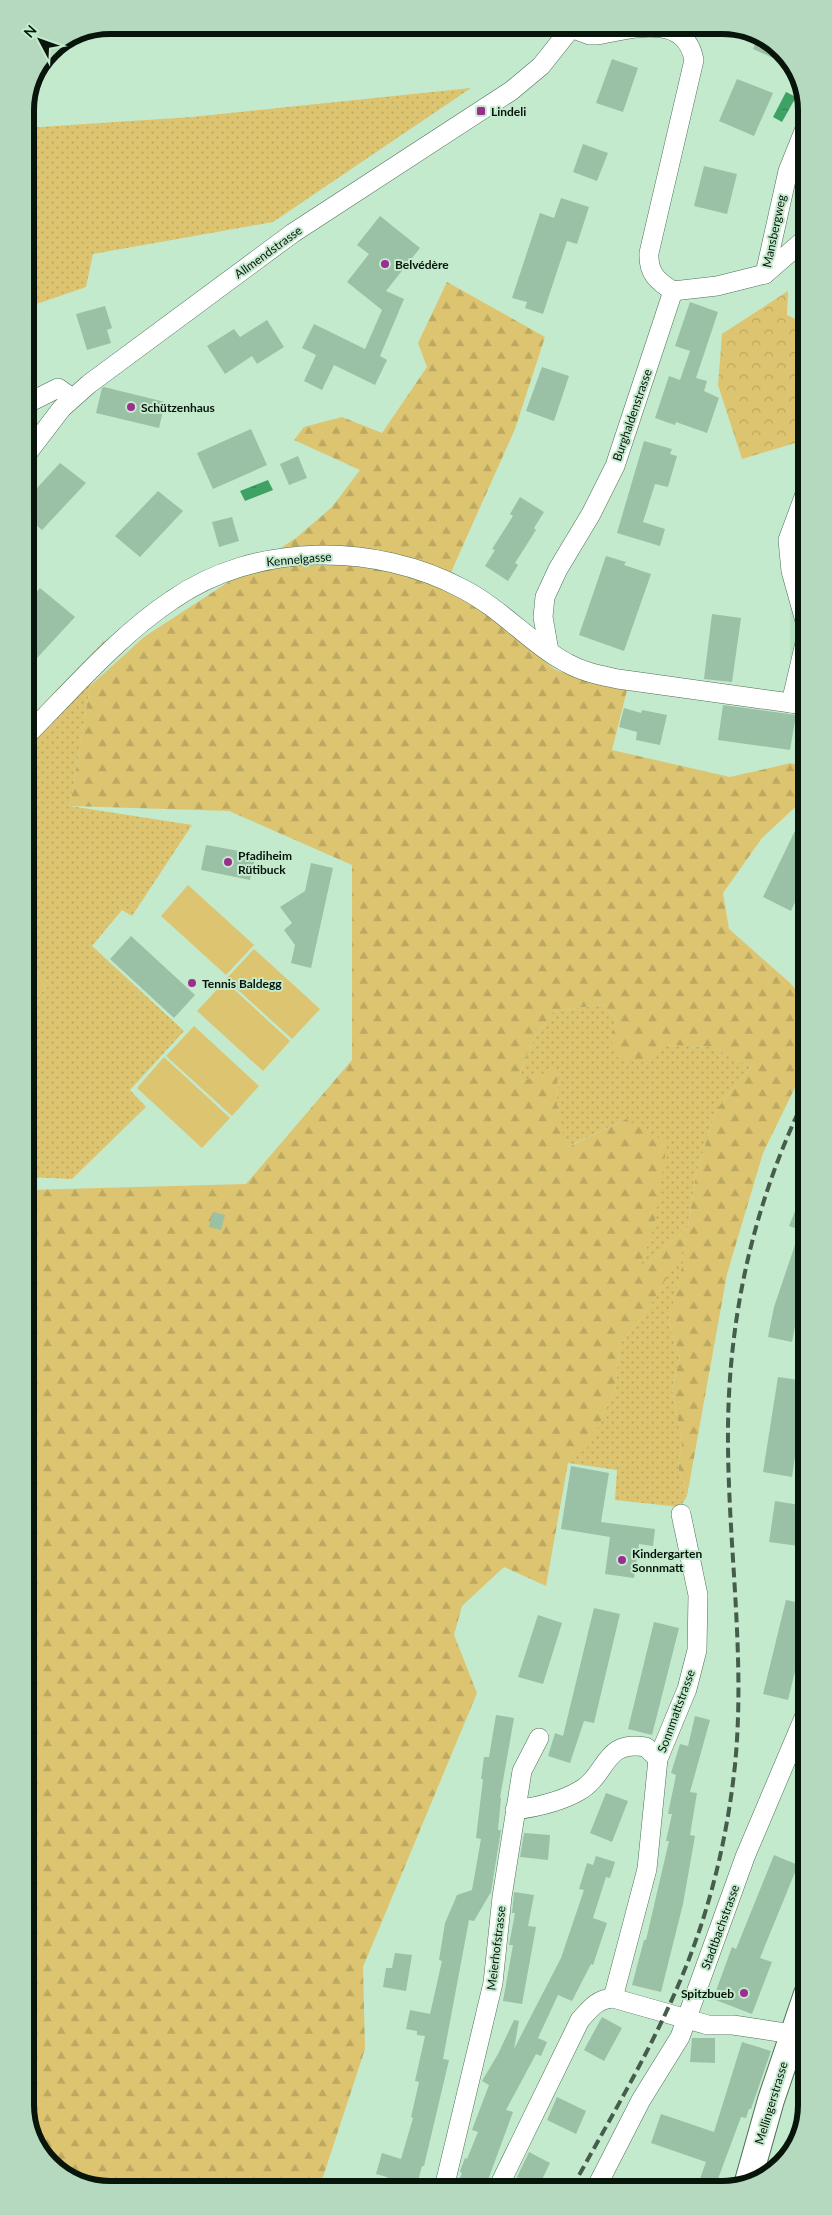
<svg xmlns="http://www.w3.org/2000/svg" width="832" height="2215" viewBox="0 0 832 2215" font-family="Lato,sans-serif">
<style>
.built{fill:#b3e1c0}
.grass{fill:url(#grass-dots)}
.forest{fill:url(#forest-firs);fill-rule:evenodd}
.park{fill:url(#park-crowns)}
.pitch{fill:#ddc470}
.water{fill:url(#water-ripples)}
.building{fill:#9ac0a5}
.lines{fill:none;stroke-linecap:round;stroke-linejoin:round}
.street-casing{stroke:#4c6f57;stroke-width:20}
.secondary-casing{stroke:#4c6f57;stroke-width:28}
.street{stroke:#fff;stroke-width:19}
.secondary{stroke:#fff;stroke-width:26}
.rail{stroke:#465c4c;stroke-width:4;stroke-dasharray:10 5;stroke-linecap:butt}
.poi-dot{fill:#9b2e8e;stroke:#c4eace;stroke-width:2}
.labels{text-anchor:middle;dominant-baseline:central;stroke-width:4;stroke-linejoin:round;paint-order:stroke}
.poi-label{font-size:12px;font-weight:bold;fill:#07150b;stroke:#c4eace;text-anchor:start}
.street-label{font-size:12px;fill:#07150b;stroke:#c4eace}
.rim{fill:none;stroke:#07150b;stroke-width:6}
</style>
<defs>
<pattern id="grass-dots" width="8" height="8" patternUnits="userSpaceOnUse" patternTransform="scale(1.25)"><rect width="8" height="8" fill="#ddc470"/><path d="M2 2h.1M6 6h.1" fill="none" stroke="#bca860" stroke-width="1.8" stroke-linecap="round"/></pattern>
<pattern id="forest-firs" width="22" height="20" patternUnits="userSpaceOnUse" patternTransform="scale(1.25)"><rect width="22" height="20" fill="#ddc470"/><path d="M5 1l3.5 6h-7zM16 11l3.5 6h-7z" fill="#bca860"/></pattern>
<pattern id="park-crowns" width="20" height="18" patternUnits="userSpaceOnUse" patternTransform="scale(1.25)"><rect width="20" height="18" fill="#ddc470"/><path d="M2 6a3 3 0 1 1 6 0M12 15a3 3 0 1 1 6 0" fill="none" stroke="#bca860"/></pattern>
<pattern id="water-ripples" width="26" height="14" patternUnits="userSpaceOnUse" patternTransform="scale(1.25)"><rect width="26" height="14" fill="#3ea265"/><path d="M2 4q2-2 4 0t4 0M15 11q2-2 4 0t4 0" fill="none" stroke="#328351"/></pattern>
</defs>
<rect width="100%" height="100%" fill="#c4eace"/>
<path class="built" d="M805,462V691L790,686V602L780,547Z"/>
<g class="grass">
<path d="M471,88L273,222L93,254L86,287L25,308V128L192,117Z"/>
<path d="M105,640L90,686L70,806L192,825L132,916L122,910L92,946L184,1031L130,1090L146,1107L72,1179L27,1177L26,1008L50,984L26,961V722Z"/>
<path d="M603,1004L617,1019L610,1037L667,1045L712,1047L751,1067L716,1110L696,1175L688,1227L639,1271L655,1221L626,1119L565,1148L557,1103L558,1070L516,1083L534,1039L553,1012Z"/>
<path d="M688,1243L669,1322L680,1358L672,1389L682,1442L678,1467L687,1496L680,1507L615,1500L617,1470L568,1463L590,1444L615,1389L620,1344L644,1315Z"/>
</g>
<path class="forest" d="M447,282L545,337L515,429L444,588L486,612L554,669L585,681L627,690L612,750L730,777L791,763L805,768V798L762,838L723,893L729,929L789,982L805,1000V1067L763,1153L727,1274L687,1496L678,1467L682,1442L672,1389L680,1358L669,1322L687,1245L644,1315L620,1344L615,1389L590,1445L568,1463L546,1586L504,1567L462,1606L454,1635L477,1693L363,1967L365,2049L319,2189L104,2190L54,2169L28,2127L27,1190L246,1184L352,1060V865L229,811L70,806L90,686L144,637L296,538L332,507L360,470L294,440L304,427L342,417L382,433L427,367L418,343ZM603,1004L617,1019L610,1037L617,1057L649,1063L667,1045L711,1047L751,1067L716,1110L696,1175L688,1227L640,1270L655,1221L667,1143L626,1119L566,1148L557,1103L558,1069L516,1083L534,1039L553,1012Z"/>
<path class="park" d="M788,291L787,315L804,323L805,440L742,459L718,385L722,334Z"/>
<g class="pitch">
<path d="M188,885L254,945L226,975L161,916Z"/>
<path d="M254,949L320,1009L292,1039L226,979Z"/>
<path d="M26,961L50,984L26,1008Z"/>
<path d="M225,981L290,1041L263,1071L197,1011Z"/>
<path d="M194,1026L259,1086L232,1116L166,1056Z"/>
<path d="M164,1057L230,1118L202,1148L137,1088Z"/>
</g>
<g class="water">
<path d="M786,92L796,97L782,122L773,117Z"/>
<path d="M268,480L273,490L245,501L240,491Z"/>
</g>
<g class="building">
<path d="M758,37L774,43L789,65L753,49Z"/>
<path d="M612,59L638,68L623,112L596,103Z"/>
<path d="M737,79L773,93L754,136L719,121Z"/>
<path d="M583,144L608,153L597,181L573,172Z"/>
<path d="M704,166L737,174L727,214L694,206Z"/>
<path d="M561,198L589,207L577,244L567,241L543,314L525,308L527,302L512,298L540,213L554,218Z"/>
<path d="M380,216L420,248L386,291L404,299L380,356L387,360L375,385L334,365L322,390L304,381L316,355L302,348L314,324L365,349L382,310L347,282L369,254L357,245Z"/>
<path d="M690,302L718,312L696,378L707,381L704,391L719,398L707,433L676,422L675,425L655,418L669,376L680,380L690,351L675,346Z"/>
<path d="M105,306L112,328L107,330L111,343L87,350L76,314Z"/>
<path d="M267,320L284,347L257,364L252,356L225,374L207,346L234,329L240,337Z"/>
<path d="M542,367L569,376L554,421L526,411Z"/>
<path d="M104,387L165,402L159,428L96,413L102,388Z"/>
<path d="M251,429L267,465L213,489L197,453Z"/>
<path d="M644,441L672,449L670,454L677,456L668,487L655,484L643,522L665,529L660,546L617,533Z"/>
<path d="M298,456L307,478L289,485L280,464Z"/>
<path d="M60,463L86,483L42,530L26,516V500Z"/>
<path d="M158,491L183,511L140,557L115,536Z"/>
<path d="M520,497L544,512L534,528L536,530L515,563L518,565L508,581L485,566L495,550L492,549L513,516L510,514Z"/>
<path d="M232,517L239,541L219,547L212,522Z"/>
<path d="M606,556L626,562L624,565L651,574L624,651L579,635Z"/>
<path d="M40,588L75,617L26,670V604Z"/>
<path d="M712,614L741,618L732,682L704,679Z"/>
<path d="M723,705L796,715L790,750L718,740Z"/>
<path d="M624,708L641,713L642,710L667,715L660,745L636,740L637,732L619,727Z"/>
<path d="M805,810V881L791,911L763,897Z"/>
<path d="M206,845L256,854L250,880L201,870Z"/>
<path d="M311,863L333,868L311,968L291,963L295,945L284,930L292,923L280,907L305,891Z"/>
<path d="M131,936L195,995L174,1018L110,959Z"/>
<path d="M805,1187L806,1292L802,1291L792,1342L768,1337L774,1307L800,1230L789,1226Z"/>
<path d="M213,1212L225,1215L221,1230L209,1227Z"/>
<path d="M778,1377L806,1381L792,1477L763,1472Z"/>
<path d="M571,1466L609,1473L601,1522L655,1529L653,1546L639,1544L634,1578L605,1574L610,1537L561,1529Z"/>
<path d="M775,1501L806,1506V1547L769,1542Z"/>
<path d="M786,1600L806,1604V1626L788,1700L763,1694Z"/>
<path d="M594,1608L620,1614L594,1723L584,1721L570,1763L548,1756L555,1733L563,1736Z"/>
<path d="M538,1615L562,1623L543,1684L518,1677Z"/>
<path d="M654,1622L679,1628L652,1735L628,1729Z"/>
<path d="M496,1715L514,1718L500,1798H501L498,1830H501L491,1892L474,1921L469,1920L443,2059L449,2060L424,2166H422L416,2188L384,2189L387,2177L376,2174L382,2153L401,2159L413,2118L411,2117L419,2082L415,2081L425,2036L417,2035V2031L406,2029L410,2010L430,2014L442,1961L439,1960L445,1923L457,1895L472,1890L481,1839L476,1838L483,1779H481L484,1757H489Z"/>
<path d="M695,1716L710,1720L690,1792L697,1793L690,1835L695,1836L683,1904L661,1992L632,1985L644,1940H646L669,1841H666L672,1814H668L676,1775L671,1773L680,1744L688,1746Z"/>
<path d="M606,1793L628,1801L612,1842L590,1833Z"/>
<path d="M524,1833L550,1835L548,1860L520,1857Z"/>
<path d="M774,1855L798,1865L760,1958L772,1962L752,2014L713,1999L732,1947L736,1949Z"/>
<path d="M596,1856L615,1862L610,1878L606,1877L593,1918L607,1923L593,1965L591,1964L572,2001L558,1995L538,2038L547,2042L541,2056L536,2054L506,2110L513,2112L485,2188L459,2179L462,2174L460,2171L465,2158L467,2159L478,2132L472,2130L489,2085L482,2081L498,2054L514,2020L519,2021L514,2049L561,1958L584,1890L579,1889L587,1863L593,1865Z"/>
<path d="M514,1892L534,1895L528,1926L536,1927L522,2004L503,2001L513,1945H509L515,1913H512Z"/>
<path d="M395,1953L412,1955L406,1991L383,1987L386,1968H392Z"/>
<path d="M602,2017L622,2028L604,2061L584,2050Z"/>
<path d="M692,2038H715V2063L690,2062Z"/>
<path d="M742,2042L771,2051L751,2109H749L746,2118L741,2117L715,2187H697L706,2162L651,2143L661,2114L714,2132Z"/>
<path d="M557,2097L586,2111L576,2134L547,2120Z"/>
<path d="M529,2152L550,2163L538,2188L517,2177Z"/>
</g>
<g class="lines">
<g class="street-casing">
<g id="street">
<path d="M765,274L788,171L804,131"/>
<path d="M673,291L717,286L765,274L804,240"/>
<path d="M26,404L58,388L72,398"/>
<path d="M26,455L62,408L89,384L293,233L511,91L541,66L572,27"/>
<path d="M805,494L788,540L791,571L805,621"/>
<path d="M549,651L543,617L545,597L558,569L591,514L615,466L673,291C657,281 648,273 649,253L694,60C685,12 631,29 597,35H590L571,28"/>
<path d="M791,703L805,643"/>
<path d="M26,736C71,691 119,635 172,600C255,542 375,542 463,589C502,609 531,644 567,663C583,672 600,675 618,679L805,705"/>
<path d="M515,1810C537,1807 560,1802 579,1791C608,1775 603,1739 646,1747L658,1759"/>
<path d="M613,1998L647,1869L658,1759L687,1689L697,1650L698,1595L681,1514"/>
<path d="M444,2188L493,1983L502,1897L522,1771L539,1738"/>
<path d="M498,2188L580,2020C590,2009 597,1999 613,1998L708,2025H733L792,2034"/>
<path d="M596,2188L641,2100L680,2037L745,1857L806,1713"/>
</g>
</g>
<g class="secondary-casing">
<path id="secondary" d="M747,2185L771,2100L807,1994"/>
</g>
<use href="#street" class="street"/>
<use href="#secondary" class="secondary"/>
<path class="rail" d="M572,2188C613,2113 658,2039 689,1959C713,1897 728,1831 735,1765C746,1652 727,1540 728,1428C729,1312 755,1200 806,1096"/>
</g>
<g class="poi-dot">
<rect x="476" y="106" width="10" height="10" rx="2.5"/>
<circle cx="385" cy="264" r="5"/>
<circle cx="131" cy="407" r="5"/>
<circle cx="228" cy="862" r="5"/>
<circle cx="192" cy="983" r="5"/>
<circle cx="622" cy="1560" r="5"/>
<circle cx="744" cy="1993" r="5"/>
</g>
<g class="labels">
<g class="poi-label">
<text x="491" y="111">Lindeli</text>
<text x="395" y="264">Belvédère</text>
<text x="141" y="407">Schützenhaus</text>
<text x="238" y="855">Pfadiheim<tspan x="238" dy="14">Rütibuck</tspan></text>
<text x="202" y="983">Tennis Baldegg</text>
<text x="632" y="1553">Kindergarten<tspan x="632" dy="14">Sonnmatt</tspan></text>
<text x="734" y="1993" text-anchor="end">Spitzbueb</text>
</g>
<g class="street-label">
<text transform="translate(774 231) rotate(-78)">Mansbergweg</text>
<text transform="translate(268 252) rotate(-36)">Allmendstrasse</text>
<text transform="translate(632 415) rotate(-71)">Burghaldenstrasse</text>
<text transform="translate(299 559) rotate(-5)">Kennelgasse</text>
<text transform="translate(676 1711) rotate(-70)">Sonnmattstrasse</text>
<text transform="translate(720 1927) rotate(-70)">Stadtbachstrasse</text>
<text transform="translate(496 1948) rotate(-83)">Meierhofstrasse</text>
<text transform="translate(771 2103) rotate(-73)">Mellingerstrasse</text>
</g>
</g>
<path d="M0 0H832V2215H0ZM110 34H722A76 76 0 0 1 798 110V2105A76 76 0 0 1 722 2181H110A76 76 0 0 1 34 2105V110A76 76 0 0 1 110 34Z" fill="#b5d9be" fill-rule="evenodd"/>
<path class="rim" d="M110 34H722A76 76 0 0 1 798 110V2105A76 76 0 0 1 722 2181H110A76 76 0 0 1 34 2105V110A76 76 0 0 1 110 34Z"/>
<g transform="translate(40 40) rotate(311)" stroke="#c4eace" stroke-width="4" paint-order="stroke">
<path d="M0-4L9 19L0 12L-9 19Z" fill="#07150b"/>
<text y="-8" font-size="14" font-weight="bold" text-anchor="middle" fill="#07150b">N</text>
</g>
</svg>
